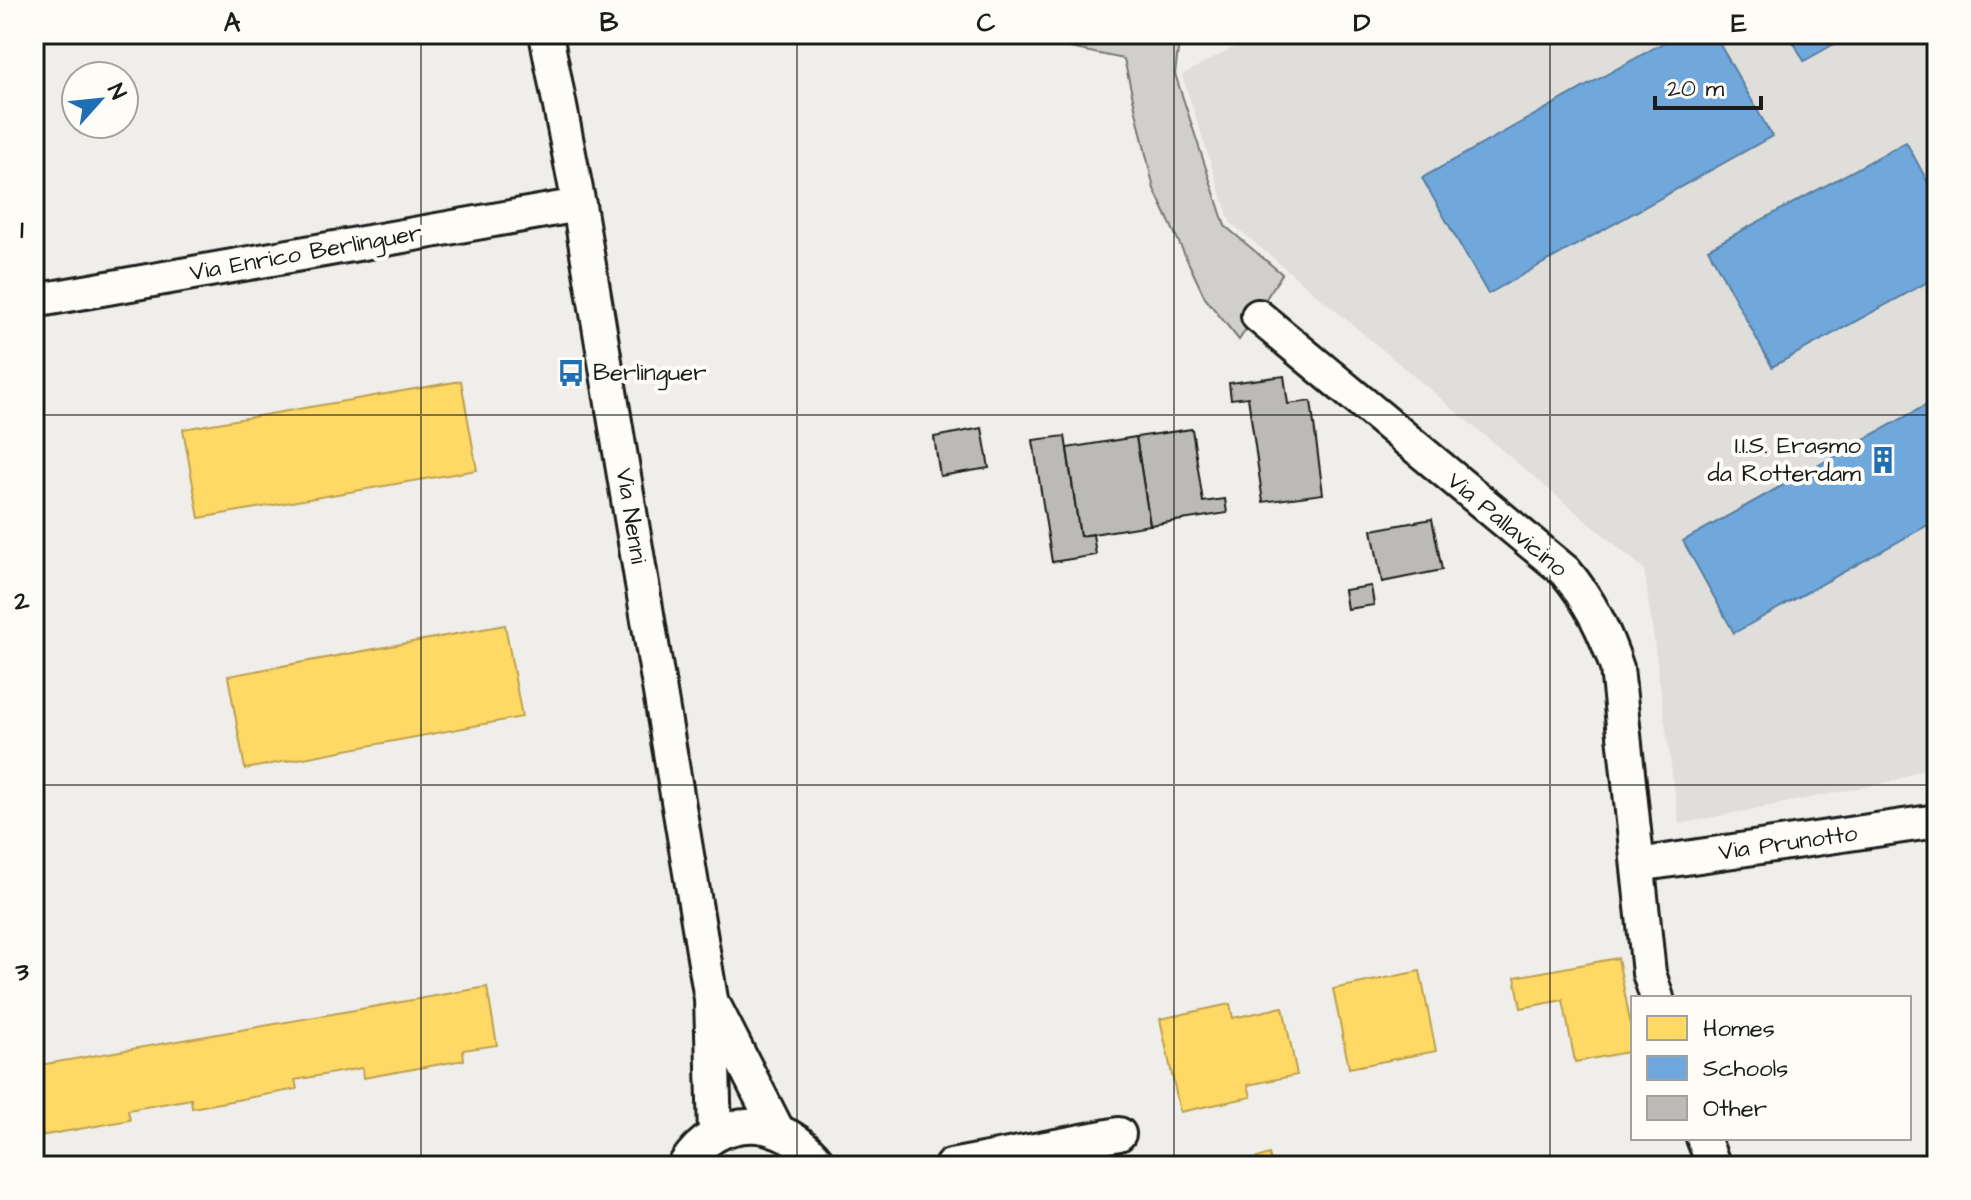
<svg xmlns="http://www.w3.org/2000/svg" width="1971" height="1200" viewBox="0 0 1971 1200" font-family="'Architects Daughter',sans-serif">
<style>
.built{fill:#e0deda}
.green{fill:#d0cfcc;stroke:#767674;stroke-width:2}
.homes{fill:#ffd966;stroke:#bba050;stroke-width:2}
.schools{fill:#6fa8dc;stroke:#567ea2;stroke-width:2}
.building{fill:#bbbab6;stroke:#1c1c1c;stroke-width:2}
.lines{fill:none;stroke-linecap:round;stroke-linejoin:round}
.minor-casing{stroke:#1c1c1c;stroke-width:38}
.minor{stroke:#fdfcf7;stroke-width:32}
.grid{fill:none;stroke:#1c1c1c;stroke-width:2;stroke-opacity:0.55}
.labels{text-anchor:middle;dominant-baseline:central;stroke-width:8;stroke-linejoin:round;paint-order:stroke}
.street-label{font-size:24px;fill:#1c1c1c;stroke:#fdfcf7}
.poi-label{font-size:24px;fill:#1c1c1c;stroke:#fdfcf7;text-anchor:start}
.neatline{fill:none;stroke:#1c1c1c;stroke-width:3}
.grid-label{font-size:26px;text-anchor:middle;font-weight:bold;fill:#1c1c1c}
</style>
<rect width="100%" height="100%" fill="#f0eeea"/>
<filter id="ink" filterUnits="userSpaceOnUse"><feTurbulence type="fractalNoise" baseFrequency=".0125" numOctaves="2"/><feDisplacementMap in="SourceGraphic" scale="16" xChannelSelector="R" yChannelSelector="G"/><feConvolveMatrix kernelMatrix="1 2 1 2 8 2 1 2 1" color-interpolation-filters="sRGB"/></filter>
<g filter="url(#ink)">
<path class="built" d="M1259,34H1937V763L1894,781L1679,824L1644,569L1230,222L1182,75Z"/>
<path class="green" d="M1002,34H1180L1175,74L1225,226L1282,274L1239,340L1205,298L1154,189L1124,59Z"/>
<g class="homes">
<path d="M461,381L477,470L199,518L183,429Z"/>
<path d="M505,625L522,717L245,769L228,676Z"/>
<path d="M1618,958L1633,1037V1051L1575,1062L1563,1000L1521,1008L1515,977Z"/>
<path d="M1420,971L1436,1051L1349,1068L1333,989Z"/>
<path d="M487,987L497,1045L463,1050L464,1060L363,1078L362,1068L295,1080L297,1089L192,1108L191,1099L128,1110L130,1120L34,1137V1066Z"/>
<path d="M1230,1004L1233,1018L1283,1007L1297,1075L1248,1085L1251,1097L1180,1112L1160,1019Z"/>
<path d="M1269,1154L1273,1166H1234Z"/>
<path d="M1640,1156L1642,1166H1582Z"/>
</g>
<g class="schools">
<path d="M1679,34H1714L1772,136L1488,294L1422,178Z"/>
<path d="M1789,34H1852L1804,61Z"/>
<path d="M1906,142L1937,199V277L1772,367L1708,249Z"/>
<path d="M1937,399V520L1734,633L1683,541Z"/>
</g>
<g class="building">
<path d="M1284,376L1288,404L1311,401L1323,494L1263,502L1248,397L1231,399L1229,383Z"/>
<path d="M982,428L989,468L940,476L934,437Z"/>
<path d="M1192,429L1203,502L1225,499L1227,513L1150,525L1136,437Z"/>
<path d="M1065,436L1080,536L1093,534L1096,555L1052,562L1033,440Z"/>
<path d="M1136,437L1150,525L1080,536L1067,448Z"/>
<path d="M1432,519L1442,570L1382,582L1372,530Z"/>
<path d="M1371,586L1374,605L1347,609L1344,590Z"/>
</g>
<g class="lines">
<g class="minor-casing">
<g id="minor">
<path d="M546,34L579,205L711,999L715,1134"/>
<path d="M34,301L579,205"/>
<path d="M1258,316L1565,571C1590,601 1605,631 1617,668L1649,973L1657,998"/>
<path d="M1638,865L1937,821"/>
<path d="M716,1009L777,1129"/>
<path d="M1703,1138L1714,1166"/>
<path d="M684,1166C719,1111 784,1114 821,1166"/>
<path d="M951,1166L1119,1134"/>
</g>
</g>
<use href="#minor" class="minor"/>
</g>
</g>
<path class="grid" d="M421,34V1166M797,34V1166M1174,34V1166M1550,34V1166M34,415H1937M34,785H1937"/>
<defs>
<g id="bus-bare" transform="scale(2.16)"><path d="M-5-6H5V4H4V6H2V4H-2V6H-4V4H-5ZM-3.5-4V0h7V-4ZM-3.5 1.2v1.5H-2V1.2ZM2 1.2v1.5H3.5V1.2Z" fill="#1f6fb2" stroke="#fdfcf7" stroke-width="2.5" paint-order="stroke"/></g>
<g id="building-bare" transform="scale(2.16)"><path d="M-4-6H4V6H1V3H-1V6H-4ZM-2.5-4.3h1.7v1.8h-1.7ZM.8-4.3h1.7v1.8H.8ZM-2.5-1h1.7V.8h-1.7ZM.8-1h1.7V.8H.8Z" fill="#1f6fb2" stroke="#fdfcf7" stroke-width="2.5" paint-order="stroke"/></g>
</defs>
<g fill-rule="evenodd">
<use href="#bus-bare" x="571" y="373"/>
<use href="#building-bare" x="1883" y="460"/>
</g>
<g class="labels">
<g class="street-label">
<text transform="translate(306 253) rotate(-10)">Via Enrico Berlinguer</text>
<text transform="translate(631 516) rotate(81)">Via Nenni</text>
<text transform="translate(1507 525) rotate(40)">Via Pallavicino</text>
<text transform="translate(1788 843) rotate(-8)">Via Prunotto</text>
</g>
<g class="poi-label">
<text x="593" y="373">Berlinguer</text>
<text x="1861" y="446" text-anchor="end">I.I.S. Erasmo<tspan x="1861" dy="28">da Rotterdam</tspan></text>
</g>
</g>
<rect width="1971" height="1200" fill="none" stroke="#fdfcf7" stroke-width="88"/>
<rect x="1631" y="996" width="280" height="144" fill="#fdfcf7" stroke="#a3a29f" stroke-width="2"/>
<rect x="1647" y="1016" width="40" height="24" fill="#ffd966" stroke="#a3a29f" stroke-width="2"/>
<text x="1703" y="1036" font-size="24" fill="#1c1c1c">Homes</text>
<rect x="1647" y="1056" width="40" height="24" fill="#6fa8dc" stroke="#a3a29f" stroke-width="2"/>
<text x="1703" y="1076" font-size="24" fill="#1c1c1c">Schools</text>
<rect x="1647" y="1096" width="40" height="24" fill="#bbbab6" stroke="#a3a29f" stroke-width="2"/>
<text x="1703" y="1116" font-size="24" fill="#1c1c1c">Other</text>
<g transform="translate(100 100) rotate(63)"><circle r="38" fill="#fdfcf7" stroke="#a3a29f" stroke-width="2"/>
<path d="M0-6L14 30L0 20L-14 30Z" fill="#1f6fb2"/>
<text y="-12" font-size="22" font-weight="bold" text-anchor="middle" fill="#1c1c1c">N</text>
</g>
<path d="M1655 96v12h106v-12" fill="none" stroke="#1c1c1c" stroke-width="4"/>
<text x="1667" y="96" font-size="24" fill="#1c1c1c" stroke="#fdfcf7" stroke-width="6" paint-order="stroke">20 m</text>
<rect x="44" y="44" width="1883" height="1112" class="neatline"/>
<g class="grid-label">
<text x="232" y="31">A</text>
<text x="609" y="31">B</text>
<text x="986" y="31">C</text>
<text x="1362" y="31">D</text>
<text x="1739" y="31">E</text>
<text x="22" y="238">1</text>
<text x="22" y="609">2</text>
<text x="22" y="980">3</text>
</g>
</svg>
